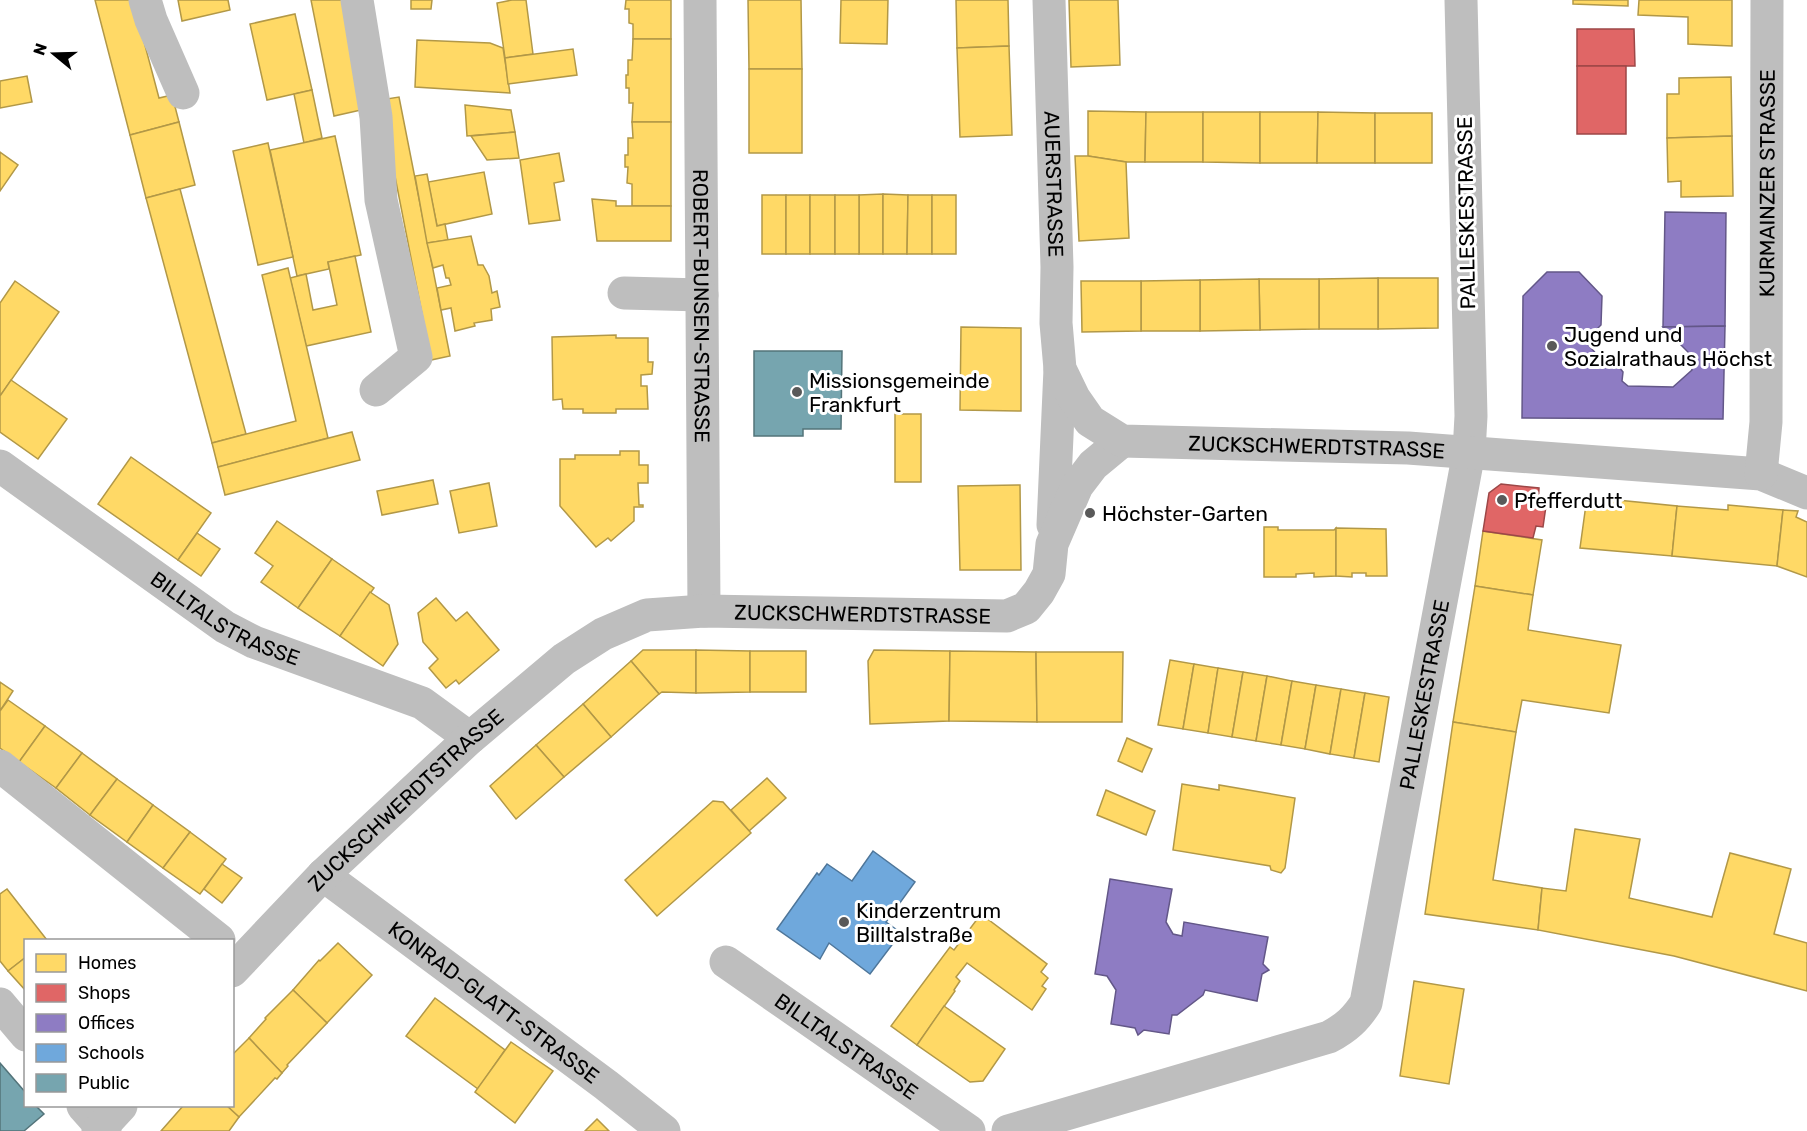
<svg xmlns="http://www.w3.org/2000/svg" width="1807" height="1131" viewBox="0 0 1807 1131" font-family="Rubik,sans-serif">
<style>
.homes{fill:#ffd966;stroke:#b29847;stroke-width:1.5}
.shops{fill:#e06666;stroke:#9d4747;stroke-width:1.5}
.offices{fill:#8e7cc3;stroke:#635788;stroke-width:1.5}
.schools{fill:#6fa8dc;stroke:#4e769a;stroke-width:1.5}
.public{fill:#76a5af;stroke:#53747a;stroke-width:1.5}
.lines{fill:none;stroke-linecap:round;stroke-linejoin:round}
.minor{stroke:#bebebe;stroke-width:33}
.major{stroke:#bebebe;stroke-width:33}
.poi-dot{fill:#595959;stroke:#fff;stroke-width:2}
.labels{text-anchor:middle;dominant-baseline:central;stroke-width:6;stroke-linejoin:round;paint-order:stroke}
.street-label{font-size:21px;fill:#000;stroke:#fff}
.poi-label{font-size:21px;fill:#000;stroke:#fff;text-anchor:start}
</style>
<rect width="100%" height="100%" fill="#fff"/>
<g class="homes">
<path d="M95,0H133L159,98L172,95L179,122L130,135Z"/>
<path d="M178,0H228L230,10L182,21Z"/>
<path d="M311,0H348L370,108L334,116Z"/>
<path d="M411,0H432L431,9H411Z"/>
<path d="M512,0H526L533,54L505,58L497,3Z"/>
<path d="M626,0H671V39H633V24L629,23V9H625Z"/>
<path d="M748,0H801L802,69H749Z"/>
<path d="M841,0H888L887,44L840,43Z"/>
<path d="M956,0H1008L1009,46L957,48Z"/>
<path d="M1069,0H1118L1120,65L1071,67Z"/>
<path d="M1573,0H1628V6L1573,4Z"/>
<path d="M1639,0H1732V46L1688,44V17L1638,15Z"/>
<path d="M295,14L312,90L267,100L250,24Z"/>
<path d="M633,39H671V122H632L633,103H629V88H626V75H628V60H632Z"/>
<path d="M417,40L490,43L503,48L510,93L415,87Z"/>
<path d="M1009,46L1012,135L960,137L957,48Z"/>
<path d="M573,49L577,75L508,84L505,58Z"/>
<rect x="749" y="69" width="53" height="84"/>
<path d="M27,76L32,102L0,108V81Z"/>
<path d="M1731,77L1732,136L1667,138V94H1679V78Z"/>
<path d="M312,90L322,138L304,143L294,94Z"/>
<path d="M399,97L450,356L431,360L380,100Z"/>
<path d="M465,105L511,110L515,132L467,136Z"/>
<path d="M1088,111L1146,112L1145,162H1126L1088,156Z"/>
<path d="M1146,112H1203V162H1145Z"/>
<path d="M1203,112H1260V163L1203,162Z"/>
<path d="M1260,112H1318L1317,163H1260Z"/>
<path d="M1318,112L1375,113V163H1317Z"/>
<rect x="1375" y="113" width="57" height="50"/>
<path d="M179,122L195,185L146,198L130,135Z"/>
<path d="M632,122H671V206H632V184L627,183L628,167H625V155H628V138H633Z"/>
<path d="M515,132L519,158L487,160L471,136Z"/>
<path d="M335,136L361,255L328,262L329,269L297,276L270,150Z"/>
<path d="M1732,136L1733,196L1681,197V181L1668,182L1667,138Z"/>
<path d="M268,143L293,257L258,265L233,151Z"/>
<path d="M0,152L18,165L0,191Z"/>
<path d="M559,153L564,181L554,183L560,220L529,224L520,160Z"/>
<path d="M1075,156H1088L1126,162L1129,238L1079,241Z"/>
<path d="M484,172L492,214L437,226L428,182Z"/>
<path d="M427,174L437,226L445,224L448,240L427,243L415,176Z"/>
<path d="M180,189L246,434L212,443L146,198Z"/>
<path d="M883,194V254H859V195Z"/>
<path d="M883,194L908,195L907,254H883Z"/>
<rect x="762" y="195" width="24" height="59"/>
<rect x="786" y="195" width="24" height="59"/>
<rect x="810" y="195" width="25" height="59"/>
<rect x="835" y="195" width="24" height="59"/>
<path d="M908,195H932V254H907Z"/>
<rect x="932" y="195" width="24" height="59"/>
<path d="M592,199L616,201V206H671V241H597Z"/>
<path d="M471,236L478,265H483L489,276L492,293L497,291L500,307L491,309L492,320L474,323L475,326L455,331L451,308L441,310L437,288L451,285L449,278H446L443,265L433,268L427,243Z"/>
<path d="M355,256L371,332L306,346L290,278L306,274L313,310L337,305L328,262Z"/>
<path d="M288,268L328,438L218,467L212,443L296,421L262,275Z"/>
<path d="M1378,278H1438V328L1378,329Z"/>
<path d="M1378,278V329H1319V279Z"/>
<path d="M1259,279H1319V329L1260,330Z"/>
<path d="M1259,279L1260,330L1200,331V280Z"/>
<path d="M1200,280V331H1141V281Z"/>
<path d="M15,281L59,312L0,396V303Z"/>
<path d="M1081,281H1141V331L1082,332Z"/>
<path d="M961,327L1021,328V411L960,410Z"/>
<path d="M616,335V338H648V362H653L652,374L641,375V386H647L648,409H616V413H583V409H563L562,399L553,400L552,337Z"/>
<path d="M11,380L67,419L38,459L0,432V396Z"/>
<rect x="895" y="414" width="26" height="68"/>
<path d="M352,432L360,460L225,495L218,467Z"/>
<path d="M620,451H639V465H648V483H638L639,505H643V507H634V521L611,541L608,538L596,547L560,506V459H575V455H620Z"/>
<path d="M131,457L211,513L178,560L98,504Z"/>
<path d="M433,480L438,504L382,515L377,491Z"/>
<path d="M489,483L497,526L459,533L450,491Z"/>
<path d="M1020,485L1021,570H960L958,486Z"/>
<path d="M1587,497L1677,506L1672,556L1580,548Z"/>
<path d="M1728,505L1783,510L1777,566L1672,556L1677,506L1728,510Z"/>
<path d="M1783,510L1798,511L1796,517L1807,522V577L1777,566Z"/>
<path d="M277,521L332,559L298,608L261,582L273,566L255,553Z"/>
<path d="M1264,527H1278V530H1334L1336,528V576L1314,577V573L1296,574V577H1264Z"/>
<path d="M1336,528L1386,529L1387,576H1366V573H1352V577L1336,576Z"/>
<path d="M1483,531L1542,540L1533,595L1475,586Z"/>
<path d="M197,533L220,549L201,576L178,560Z"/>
<path d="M332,559L374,588L340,636L298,608Z"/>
<path d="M1475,586L1533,595L1528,630L1621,645L1609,713L1522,700L1516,732L1453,722Z"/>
<path d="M370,592L389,605L398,644L383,666L340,636Z"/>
<path d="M436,598L456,621L467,612L499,650L459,684L456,680L446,688L429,668L438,659L423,642L418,613Z"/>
<path d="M643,650H696V693L662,692L659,694L631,661Z"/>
<path d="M696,650L750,651V692L696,693Z"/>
<path d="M874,650L950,651L949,721L870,724L868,661Z"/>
<rect x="750" y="651" width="56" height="41"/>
<path d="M950,651L1036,652L1037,722L949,721Z"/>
<path d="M1036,652H1123L1122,722H1037Z"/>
<path d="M1170,660L1194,664L1183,729L1158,725Z"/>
<path d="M631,661L659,694L611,737L583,704Z"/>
<path d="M1194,664L1218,668L1208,733L1183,729Z"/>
<path d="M1218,668L1243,672L1232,737L1208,733Z"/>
<path d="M1243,672L1267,676L1256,741L1232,737Z"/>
<path d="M1267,676L1292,681L1281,745L1256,741Z"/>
<path d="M1292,681L1316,685L1305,749L1281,745Z"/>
<path d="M0,682L13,691L0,711Z"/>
<path d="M1316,685L1341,689L1330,754L1305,749Z"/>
<path d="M1341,689L1365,693L1354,758L1330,754Z"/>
<path d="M1365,693L1389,697L1379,762L1354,758Z"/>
<path d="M8,700L45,726L19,762L0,748V711Z"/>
<path d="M583,704L611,737L564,777L536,745Z"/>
<path d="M1453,722L1516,732L1493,880L1542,888L1538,930L1425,914Z"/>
<path d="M45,726L82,753L56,788L19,762Z"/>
<path d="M1127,738L1152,749L1142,772L1118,761Z"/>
<path d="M536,745L564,777L516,819L490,786Z"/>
<path d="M82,753L117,779L90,815L56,788Z"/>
<path d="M767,778L786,798L749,831L731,810Z"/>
<path d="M117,779L153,805L127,842L90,815Z"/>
<path d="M1182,784L1219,790V785L1295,798L1285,868L1281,873L1271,870L1270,866L1173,850Z"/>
<path d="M1106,790L1155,811L1146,835L1097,815Z"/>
<path d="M713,801L723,802L751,833L657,916L625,880Z"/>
<path d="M153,805L190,832L163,868L127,842Z"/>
<path d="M1575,829L1640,839L1629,898L1712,917L1730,853L1791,869L1774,934L1807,943V991L1674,956L1538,930L1542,888L1566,891Z"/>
<path d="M190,832L226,859L200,894L163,868Z"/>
<path d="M222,864L242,878L222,903L204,889Z"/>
<path d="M7,889L47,940H26V957L8,971L0,961V894Z"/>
<path d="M981,914L1047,964L1041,972L1048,978L1042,986L1046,989L1032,1010L967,963L956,977L960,981L954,990L955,991L917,1045L891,1026L950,947L954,950Z"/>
<path d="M338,943L372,975L327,1023L293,990L319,960L320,961Z"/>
<path d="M26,957V991L8,971Z"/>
<path d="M1414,981L1464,989L1449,1084L1400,1076Z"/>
<path d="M293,990L327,1023L287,1065L288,1066L282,1073L249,1038L266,1019L265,1018Z"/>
<path d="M435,998L505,1050L478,1089L406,1036Z"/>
<path d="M944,1006L1005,1049L983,1081L970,1082L917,1045Z"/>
<path d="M249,1038L282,1073L277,1079L275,1078L239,1117L227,1106H232V1055Z"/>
<path d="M511,1042L553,1071L515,1123L475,1092Z"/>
<path d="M183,1106H227L239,1117L229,1131H161Z"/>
<path d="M597,1119L609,1131H585Z"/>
</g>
<g class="shops">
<path d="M1577,29H1634L1635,66H1577Z"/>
<rect x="1577" y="66" width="49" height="68"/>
<path d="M1501,484L1539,488L1538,506H1546L1543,527L1536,526L1533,538L1483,531L1489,493Z"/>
</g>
<g class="offices">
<path d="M1665,212L1726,213L1725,326L1663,327Z"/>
<path d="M1547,272H1579L1602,296L1601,325L1585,341L1605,364L1616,363L1623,372L1622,381L1628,386L1673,387L1692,370L1690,354L1663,327L1725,326L1723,419L1522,418L1523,296Z"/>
<path d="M1110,879L1172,889L1166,922L1173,934L1182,936L1184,922L1268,937L1263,964L1269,970L1262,974L1257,1001L1205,990L1203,995L1177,1015H1172L1169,1034L1144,1030L1138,1035L1135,1028L1111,1024L1116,990L1107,976L1095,974Z"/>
</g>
<path class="schools" d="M873,851L915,882L886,922L901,933L870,974L829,943L820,959L777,929L817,873L819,875L827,864L852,881Z"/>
<g class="public">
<path d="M754,351H842L841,429H803V436H754Z"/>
<path d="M0,1063L26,1093V1106H36L44,1114L24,1131H0Z"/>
</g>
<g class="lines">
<g class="minor">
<path d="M145,0L151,20L183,93"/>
<path d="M357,0L376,117L381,200L416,357L376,390"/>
<path id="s1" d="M700,0L704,611"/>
<path d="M624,293L702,295"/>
<path id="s2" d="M0,466L225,627L254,642L422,703L470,738"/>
<path d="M1053,525L1060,369"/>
<path d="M0,766L219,940"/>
<path id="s3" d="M323,875L606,1085L664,1131"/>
<path id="s4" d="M726,962L969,1131"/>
<path id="s5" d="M232,971L323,875L470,738L564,659L603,634L647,615L704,611L1007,616L1026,608L1039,592L1049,574L1052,544L1077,486L1093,465L1122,441"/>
<path d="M0,1004L26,1035"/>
<path d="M83,1106L105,1131"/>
<path d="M98,1131L121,1106"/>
<path id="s6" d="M1008,1131L1329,1037C1346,1028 1356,1019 1366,1003L1469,452L1471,416L1461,0"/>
</g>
<g class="major">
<path id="s7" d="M1049,0L1057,267L1056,323L1060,369L1074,398L1090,421L1122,441L1408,448L1761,474L1807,493"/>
<path id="s8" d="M1761,474L1766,422L1767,0"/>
</g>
</g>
<g class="poi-dot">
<circle cx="1552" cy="346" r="6"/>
<circle cx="797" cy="392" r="6"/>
<circle cx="1502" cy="500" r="6"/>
<circle cx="1090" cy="513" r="6"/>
<circle cx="844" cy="922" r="6"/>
</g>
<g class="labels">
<g class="street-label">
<text stroke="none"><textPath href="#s8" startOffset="291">KURMAINZER STRASSE</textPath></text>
<text stroke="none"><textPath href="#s7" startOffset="184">AUERSTRASSE</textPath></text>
<text transform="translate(1466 213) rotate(-91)">PALLESKESTRASSE</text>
<text stroke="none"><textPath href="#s1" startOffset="306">ROBERT-BUNSEN-STRASSE</textPath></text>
<text stroke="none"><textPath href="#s7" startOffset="662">ZUCKSCHWERDTSTRASSE</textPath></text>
<text stroke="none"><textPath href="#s5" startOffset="766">ZUCKSCHWERDTSTRASSE</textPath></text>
<text stroke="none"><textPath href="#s2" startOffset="273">BILLTALSTRASSE</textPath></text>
<text stroke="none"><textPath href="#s6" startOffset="699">PALLESKESTRASSE</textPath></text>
<text stroke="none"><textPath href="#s5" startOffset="244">ZUCKSCHWERDTSTRASSE</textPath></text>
<text stroke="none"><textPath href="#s3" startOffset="213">KONRAD-GLATT-STRASSE</textPath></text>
<text stroke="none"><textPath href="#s4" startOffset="147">BILLTALSTRASSE</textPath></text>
</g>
<g class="poi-label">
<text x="1564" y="334">Jugend und<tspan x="1564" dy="24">Sozialrathaus Höchst</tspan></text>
<text x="809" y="380">Missionsgemeinde<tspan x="809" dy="24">Frankfurt</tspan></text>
<text x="1514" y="500">Pfefferdutt</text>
<text x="1102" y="513">Höchster-Garten</text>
<text x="856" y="910">Kinderzentrum<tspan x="856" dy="24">Billtalstraße</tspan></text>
</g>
</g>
<rect x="24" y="939" width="210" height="168" fill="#ffffff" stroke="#999999" stroke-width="1.5"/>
<rect x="36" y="954" width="30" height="18" fill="#ffd966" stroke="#999999" stroke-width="1.5"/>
<text x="78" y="969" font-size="18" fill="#000000">Homes</text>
<rect x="36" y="984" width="30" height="18" fill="#e06666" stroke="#999999" stroke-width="1.5"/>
<text x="78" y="999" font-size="18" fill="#000000">Shops</text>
<rect x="36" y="1014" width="30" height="18" fill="#8e7cc3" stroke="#999999" stroke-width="1.5"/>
<text x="78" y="1029" font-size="18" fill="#000000">Offices</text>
<rect x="36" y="1044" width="30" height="18" fill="#6fa8dc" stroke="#999999" stroke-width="1.5"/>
<text x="78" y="1059" font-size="18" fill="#000000">Schools</text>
<rect x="36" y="1074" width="30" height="18" fill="#76a5af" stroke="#999999" stroke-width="1.5"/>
<text x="78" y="1089" font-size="18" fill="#000000">Public</text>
<g transform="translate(54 54) rotate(289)" stroke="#ffffff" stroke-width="4.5" paint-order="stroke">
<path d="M0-4.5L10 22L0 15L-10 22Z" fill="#000000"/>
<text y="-9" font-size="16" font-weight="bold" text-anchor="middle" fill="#000000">N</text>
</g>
</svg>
